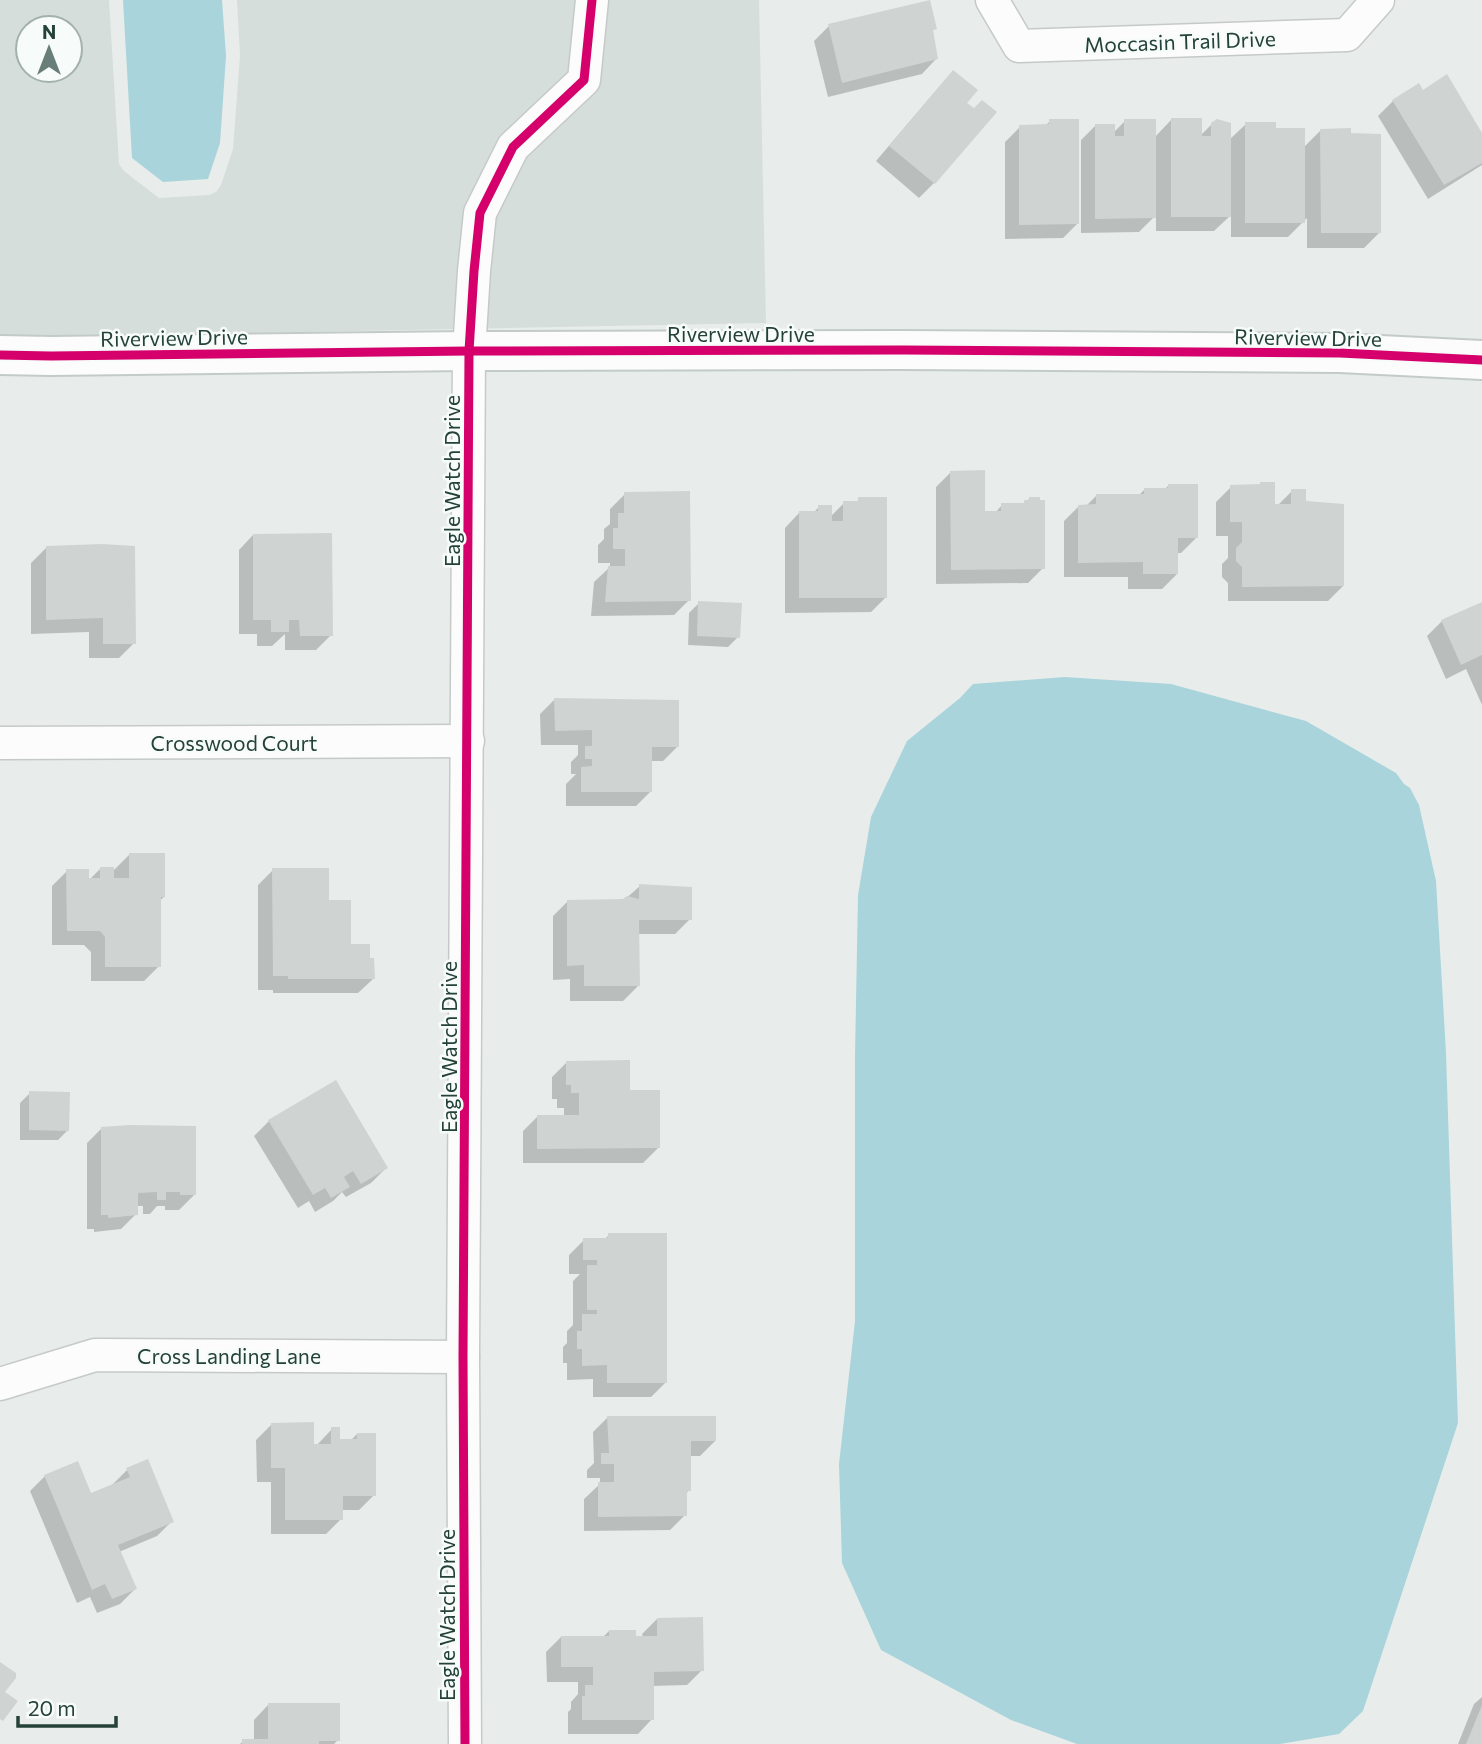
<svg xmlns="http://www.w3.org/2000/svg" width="1482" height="1744" viewBox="0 0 1482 1744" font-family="Commissioner,sans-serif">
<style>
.built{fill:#d6dedb;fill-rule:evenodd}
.water{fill:#a9d4db}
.shadow{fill:#0003}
.building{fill:#cfd4d2}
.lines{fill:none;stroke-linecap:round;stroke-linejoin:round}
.street-casing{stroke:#c5cac8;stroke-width:35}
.secondary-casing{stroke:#c3cbc8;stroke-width:42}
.street{stroke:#fcfcfc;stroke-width:32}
.secondary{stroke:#fcfcfc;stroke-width:38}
.cycleway-casing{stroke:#f7fbf9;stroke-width:13}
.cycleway{stroke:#d6006c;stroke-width:9}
.labels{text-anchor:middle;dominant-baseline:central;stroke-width:5;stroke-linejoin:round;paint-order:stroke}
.street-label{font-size:21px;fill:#24423a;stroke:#f7fbf9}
</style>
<rect width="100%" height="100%" fill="#e8edeb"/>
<path class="built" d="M0,0H109L119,164L124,171L159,198L209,195L216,192L221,185L233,149L240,55L237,0H759L766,323L0,338ZM28,28H70V70H28Z"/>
<g class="water">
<path d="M123,0H222L226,56L220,143L208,179L163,182L132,158Z"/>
<path d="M1065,677L1171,684L1306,721L1396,773L1404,784L1410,788L1419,805L1436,881L1446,1053L1458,1423L1363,1711L1339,1734L1280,1744H1077L1011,1720L881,1650L842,1563L839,1464L855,1321V1056L858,895L871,817L907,741L960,698L973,684Z"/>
</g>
<g class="shadow">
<path d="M829,26L935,28L932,32L936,59L922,74L828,97L814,41Z"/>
<path d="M939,87L965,103L934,183L919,198L876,161Z"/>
<path d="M1393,101L1482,136V165L1428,199L1378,116Z"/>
<path d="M1171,120L1200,136L1212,124L1229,140L1246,124L1275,130L1303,148L1321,130L1349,135L1379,233L1364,248H1307V218L1288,237H1231V215L1214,231H1156V215L1139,232L1081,233V140L1096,125L1113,133L1125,121L1154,138Z"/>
<path d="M1050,121L1078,223L1063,238L1005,239V142L1020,127L1045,126Z"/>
<path d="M951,472L983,513H995L1002,505H1021L1029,499L1043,568L1028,583L936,584V487Z"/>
<path d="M1168,486L1196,538L1181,553H1177V574L1162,589H1128V577H1064V521L1079,506H1086L1097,495H1139L1145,489H1165Z"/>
<path d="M1231,487L1273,506H1277L1292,491L1305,503L1343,586L1328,601H1228V583L1222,577V564L1228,558V536H1216V502Z"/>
<path d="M625,494L689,600L674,615L591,616L594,582L610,567V563H598V545L604,539V529L610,524V509Z"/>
<path d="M859,499L886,597L871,612L785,613V528L799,513H813L819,507L830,517L844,503H856Z"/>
<path d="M253,535L331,635L316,650H285V634L272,646H257V634H239V550Z"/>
<path d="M46,548L134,643L119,658H89V632L31,634V563Z"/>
<path d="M699,603L738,637L728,647L688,645L689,613Z"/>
<path d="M1482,604V705L1466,669L1446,679L1427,636L1442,621Z"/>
<path d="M555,699L678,746L663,761H651V791L636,806H566V784L576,774H571V762L578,755V745H541L540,714Z"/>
<path d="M130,854L164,897L159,901V966L144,981H91V952L84,945H52V886L67,871L87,882L100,869L112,872Z"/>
<path d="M273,870L328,901L349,946L368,960L373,979L358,993H273V990H258V885Z"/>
<path d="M640,886L690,919L675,934H638V986L623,1001H570V979L553,980V916L568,901H623Z"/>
<path d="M567,1062L628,1092L658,1148L643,1163H523V1131L538,1116H564V1108H557V1099H552V1077Z"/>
<path d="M30,1093L68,1130L58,1140H20V1103Z"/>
<path d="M269,1121L386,1168L371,1183L346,1197L342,1192L333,1201L315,1212L309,1201L298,1208L254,1136Z"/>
<path d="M102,1128L194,1195L179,1210H165V1206H157L150,1214H143V1206H136V1214L121,1229L94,1232V1229H87V1143Z"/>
<path d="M609,1235L666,1382L651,1397H593V1379L567,1380V1363H563V1347L567,1343V1331L573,1325V1281L580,1274H569V1255L584,1240H604Z"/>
<path d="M607,1418L715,1441L700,1456H689V1490L685,1495V1515L670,1530L584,1531V1499L600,1484V1478H587V1470L594,1463L593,1432Z"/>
<path d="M271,1425L313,1445H317L332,1429L338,1440H351L357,1434L374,1495L359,1510H341V1519L326,1534H271V1482H257L256,1440Z"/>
<path d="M127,1470L172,1521L157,1536L119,1552L135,1589L120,1604L97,1613L90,1597L77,1603L30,1491L45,1476L90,1495L112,1485Z"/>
<path d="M657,1619L702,1670L687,1685L652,1686V1719L638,1734H568V1712L571,1709V1702L578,1694V1682H547L546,1652L561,1637H603L609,1631L643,1637L642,1634Z"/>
<path d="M1482,1697V1744H1458L1474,1704Z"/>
<path d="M268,1705L338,1740L334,1744H240L243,1741H254V1720Z"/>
</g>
<g class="building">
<path d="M930,0L937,29L933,30L938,59L842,83L828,24Z"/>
<path d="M953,70L978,90L967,103L974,108L982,100L997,112L935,184L889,146Z"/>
<path d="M1447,74L1482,133V163L1444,185L1392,100L1419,83L1423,90Z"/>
<path d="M1171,118H1202V136H1211V123L1217,119L1231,123V217H1171Z"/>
<path d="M1049,119H1079V224L1019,225V125L1049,124Z"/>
<path d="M1124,119H1156V218L1095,219V124H1115V136H1124Z"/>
<path d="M1245,122H1276V128H1305V223H1245Z"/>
<path d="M1351,128V133L1381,134V233H1321L1320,129Z"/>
<path d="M985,470V511H1001V503H1024V500H1029V497H1040V500H1045V569L951,570L950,471Z"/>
<path d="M1260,482H1275V504H1291V489H1306V501L1344,504V586L1242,587V567L1236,561V548L1242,542V522H1230V485L1260,484Z"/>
<path d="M1168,484H1198V538H1178V574H1143V562L1078,563V505L1096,504V494H1144V488H1168Z"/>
<path d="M690,491L691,601L605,602L608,566H625V549H613V528H618V513H624V492Z"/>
<path d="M858,497H887V598H799V511H818V505H832V521H843V501H858Z"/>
<path d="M332,533L333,636H300L299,620H289V632H271V620H253V534Z"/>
<path d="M102,544L135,546L136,644H103V618L46,620V546Z"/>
<path d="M698,601L742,603L740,638L697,636Z"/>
<path d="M1482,602V655L1461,665L1441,620Z"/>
<path d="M554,698L679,700V747H652V792H581V767L592,766V759H585V746H592V730L555,731Z"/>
<path d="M129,853H165V897H161V967H105V937L100,931H67L66,869H89V878H100V867H114V878H129Z"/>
<path d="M272,868H329V900H351V944H370V958H374L375,979H288V976H273Z"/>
<path d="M639,884L692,887V920H639L640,986H584V965L567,966V900L623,899L627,896L639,899Z"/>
<path d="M630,1060V1090H660V1148L537,1149V1115H579V1093H571V1085H566V1061Z"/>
<path d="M336,1080L388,1168L361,1184L353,1171L344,1177L350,1187L331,1198L325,1188L313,1195L268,1120Z"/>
<path d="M29,1091L70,1092L69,1131L29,1130Z"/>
<path d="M130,1125L196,1126V1195H180V1192H166V1200H157V1192L138,1193V1215L108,1218V1215H101V1127Z"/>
<path d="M608,1233H667V1383H607V1365L582,1366V1349H577V1331H582V1314H597V1310H587V1265H597V1260H583V1238H608Z"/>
<path d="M607,1416H716V1441H691V1491H687V1516L598,1517V1482H614V1464H601V1453H609Z"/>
<path d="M314,1422V1444H331V1427H340V1439H357V1433H376V1496H343V1520H285V1468H271V1423Z"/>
<path d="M148,1459L174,1522L118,1545L137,1589L112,1599L105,1584L92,1590L44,1475L78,1461L91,1493L130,1477L126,1468Z"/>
<path d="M703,1617L704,1671L654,1672V1720H582V1696H585V1685H593V1667H561V1636H609V1630H636V1636H657V1618Z"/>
<path d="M0,1662L16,1673V1678L5,1692L18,1701L3,1721L0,1719Z"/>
<path d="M268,1703H340V1741H319V1744H242V1739H268Z"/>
<path d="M1482,1705V1744H1466Z"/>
</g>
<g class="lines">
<g class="street-casing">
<g id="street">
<path d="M992,0L1019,46L1347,35L1378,0"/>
<path d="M0,743L468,741"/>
<path d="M0,1384L95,1355L463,1357"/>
<path d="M465,1744L463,1357L469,351L474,271L480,213L513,147L584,80L592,0"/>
</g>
</g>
<g class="secondary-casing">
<path id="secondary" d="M0,355L51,356L469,351L903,350L1340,353L1482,360"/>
</g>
<use href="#street" class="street"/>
<use href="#secondary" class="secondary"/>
<g class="cycleway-casing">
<g id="cycleway">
<path d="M0,355L51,356L469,351L903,350L1340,353L1482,360"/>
<path d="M465,1744L463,1357L469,351L474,271L480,213L513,147L584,80L592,0"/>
</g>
</g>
<use href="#cycleway" class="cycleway"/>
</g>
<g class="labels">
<g class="street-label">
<text transform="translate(1180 41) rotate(-2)">Moccasin Trail Drive</text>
<text x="741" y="333">Riverview Drive</text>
<text transform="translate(174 337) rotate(-1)">Riverview Drive</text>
<text transform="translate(1308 337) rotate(1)">Riverview Drive</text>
<text transform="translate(451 481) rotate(-90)">Eagle Watch Drive</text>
<text x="234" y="742">Crosswood Court</text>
<text transform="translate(448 1047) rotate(-90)">Eagle Watch Drive</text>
<text x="229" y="1355">Cross Landing Lane</text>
<text transform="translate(446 1615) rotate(-90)">Eagle Watch Drive</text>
</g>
</g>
<g transform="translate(49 49)"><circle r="33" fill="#f7fbf9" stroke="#a3b1ad" stroke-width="2"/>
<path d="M0-5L12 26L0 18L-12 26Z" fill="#697e78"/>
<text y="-10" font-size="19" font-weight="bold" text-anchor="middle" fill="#24423a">N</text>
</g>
<path d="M18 1716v10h98v-10" fill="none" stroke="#24423a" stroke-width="3.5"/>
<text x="28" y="1716" font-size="21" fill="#24423a" stroke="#f7fbf9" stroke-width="5" paint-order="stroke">20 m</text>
</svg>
